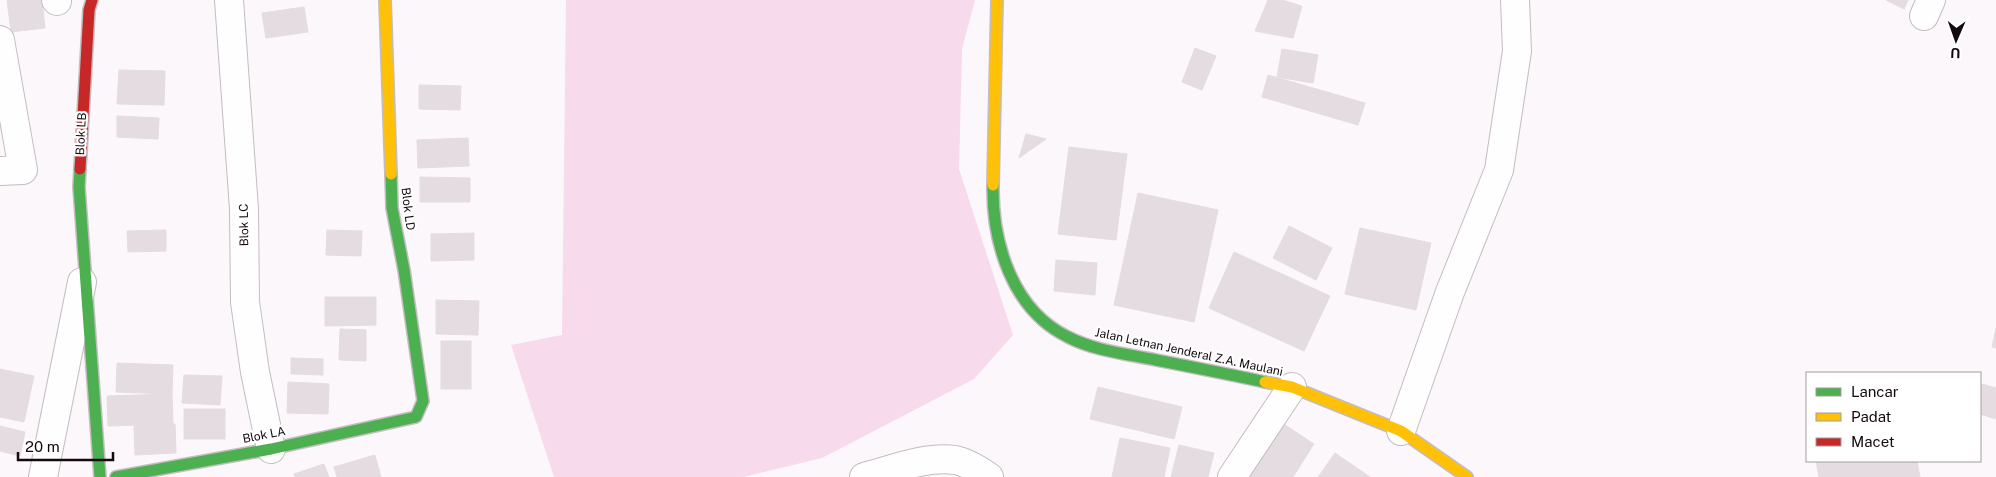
<svg xmlns="http://www.w3.org/2000/svg" width="1996" height="477" viewBox="0 0 1996 477" font-family="'Public Sans',sans-serif">
<style>
.green{fill:#f7daeb}
.building{fill:#e4dce0;stroke:#e4dce0}
.lines{fill:none;stroke-linecap:round;stroke-linejoin:round}
.street-casing{stroke:#c3bcc0;stroke-width:30}
.fast-casing{stroke:#c3bcc0;stroke-width:14}
.slow-casing{stroke:#c3bcc0;stroke-width:14}
.jam-casing{stroke:#c3bcc0;stroke-width:14}
.street{stroke:#fffefe;stroke-width:28}
.fast{stroke:#4caf50;stroke-width:11}
.slow{stroke:#ffc107;stroke-width:11}
.jam{stroke:#c62828;stroke-width:11}
.labels{text-anchor:middle;dominant-baseline:central;stroke-width:4.5;stroke-linejoin:round;paint-order:stroke}
.street-label{font-size:12px;fill:#13090f;stroke:#fff}
</style>
<rect width="100%" height="100%" fill="#fcf7fa"/>
<path class="green" d="M566,0H975L962,49L959,169L1013,335L974,379L822,458L743,477H554L511,345L562,335Z"/>
<g class="building">
<path d="M7,0H42L45,28L11,32Z"/>
<path d="M1268,0H1282L1302,6L1293,38L1255,31Z"/>
<path d="M1886,0H1908L1904,9Z"/>
<path d="M304,7L308,32L266,38L262,13Z"/>
<path d="M1195,48L1216,56L1202,90L1182,82Z"/>
<path d="M1282,49L1318,55L1313,83L1277,77Z"/>
<path d="M119,70L165,71L164,105L117,104Z"/>
<path d="M1268,75L1365,103L1358,125L1262,97Z"/>
<path d="M419,85L461,86L460,110L419,109Z"/>
<path d="M117,116L159,118L158,139L117,137Z"/>
<path d="M1026,134L1046,139L1019,158Z"/>
<path d="M468,138L469,166L418,168L417,140Z"/>
<path d="M1069,147L1127,154L1116,240L1058,234Z"/>
<path d="M420,177L470,178V202H420Z"/>
<path d="M1138,193L1218,210L1194,322L1114,305Z"/>
<path d="M1289,226L1332,248L1316,280L1273,258Z"/>
<path d="M1360,228L1431,243L1416,310L1345,294Z"/>
<path d="M166,230V251L128,252L127,231Z"/>
<path d="M327,230L362,231L361,256L326,255Z"/>
<path d="M474,233V260L431,261V234Z"/>
<path d="M1234,252L1330,296L1304,351L1209,308Z"/>
<path d="M1056,260L1097,263L1095,295L1054,291Z"/>
<path d="M325,297H376V325L325,326Z"/>
<path d="M436,300L479,301L478,335L436,334Z"/>
<path d="M1996,328V348L1992,347Z"/>
<path d="M340,329L366,330V361L339,360Z"/>
<rect x="441" y="341" width="30" height="48"/>
<path d="M291,358L323,359V375L291,374Z"/>
<path d="M117,363L173,365L172,394L116,392Z"/>
<path d="M0,369L34,376L24,422L0,417Z"/>
<path d="M184,375L222,376L220,405L182,403Z"/>
<path d="M288,382L329,384L328,414L287,413Z"/>
<path d="M1982,384L1996,388V419L1980,414V391Z"/>
<path d="M1098,387L1182,407L1174,439L1090,419Z"/>
<path d="M172,394L173,424L108,426L107,396Z"/>
<rect x="184" y="409" width="41" height="30"/>
<path d="M1276,419L1314,444L1293,477H1239Z"/>
<path d="M175,424L176,453L135,455L134,426Z"/>
<path d="M0,426L25,432L20,456L0,451Z"/>
<path d="M1120,438L1170,448L1164,477H1112Z"/>
<path d="M1179,445L1214,453L1208,477H1171Z"/>
<path d="M1335,453L1370,477H1318Z"/>
<path d="M375,455L381,477H337L334,467Z"/>
<path d="M1816,461H1917L1920,477H1819Z"/>
<path d="M324,464L329,477H295L294,474Z"/>
</g>
<g class="lines">
<g class="street-casing">
<g id="street">
<path d="M56,0L57,1"/>
<path d="M229,0L244,209L245,302L255,372L271,449"/>
<path d="M1924,16L1931,0"/>
<path d="M0,40L23,170L0,171"/>
<path d="M1401,431L1450,292L1499,170L1517,51L1515,0"/>
<path d="M43,477L82,282"/>
<path d="M864,477C892,470 925,456 955,460C967,462 979,470 989,477"/>
<path d="M1232,477L1292,387"/>
</g>
</g>
<g class="fast-casing">
<g id="fast">
<path d="M80,169L79,187L100,477"/>
<path d="M993,185C992,242 1012,310 1068,337C1095,351 1127,354 1156,360C1192,367 1228,374 1265,382"/>
<path d="M116,477L271,449L416,417L423,401L404,270L392,208L391,174"/>
</g>
</g>
<g class="slow-casing">
<g id="slow">
<path d="M385,0L391,174"/>
<path d="M993,185L997,0"/>
<path d="M1265,382L1292,387L1401,431L1467,477"/>
</g>
</g>
<g class="jam-casing">
<path id="jam" d="M80,169L89,10L92,0"/>
</g>
<use href="#street" class="street"/>
<use href="#fast" class="fast"/>
<use href="#slow" class="slow"/>
<use href="#jam" class="jam"/>
</g>
<g class="labels">
<g class="street-label">
<text transform="translate(81 134) rotate(-87)">Blok LB</text>
<text transform="translate(408 209) rotate(83)">Blok LD</text>
<text transform="translate(244 225) rotate(-91)">Blok LC</text>
<text transform="translate(1189 352) rotate(12)">Jalan Letnan Jenderal Z.A. Maulani</text>
<text transform="translate(264 435) rotate(-11)">Blok LA</text>
</g>
</g>
<rect x="1806" y="372" width="175" height="90" fill="#ffffff" stroke="#a19d9f"/>
<rect x="1816" y="388" width="25" height="8" fill="#4caf50" stroke="#a19d9f"/>
<text x="1851" y="397" font-size="15" fill="#13090f">Lancar</text>
<rect x="1816" y="413" width="25" height="8" fill="#ffc107" stroke="#a19d9f"/>
<text x="1851" y="422" font-size="15" fill="#13090f">Padat</text>
<rect x="1816" y="438" width="25" height="8" fill="#c62828" stroke="#a19d9f"/>
<text x="1851" y="447" font-size="15" fill="#13090f">Macet</text>
<g transform="translate(1956 40) rotate(182)" stroke="#ffffff" stroke-width="4" paint-order="stroke">
<path d="M0-4L9 19L0 12L-9 19Z" fill="#13090f"/>
<text y="-8" font-size="14" font-weight="bold" text-anchor="middle" fill="#13090f">U</text>
</g>
<path d="M18 452v8h95v-8" fill="none" stroke="#13090f" stroke-width="2.5"/>
<text x="25" y="452" font-size="15" fill="#13090f" stroke="#ffffff" stroke-width="4" paint-order="stroke">20 m</text>
</svg>
